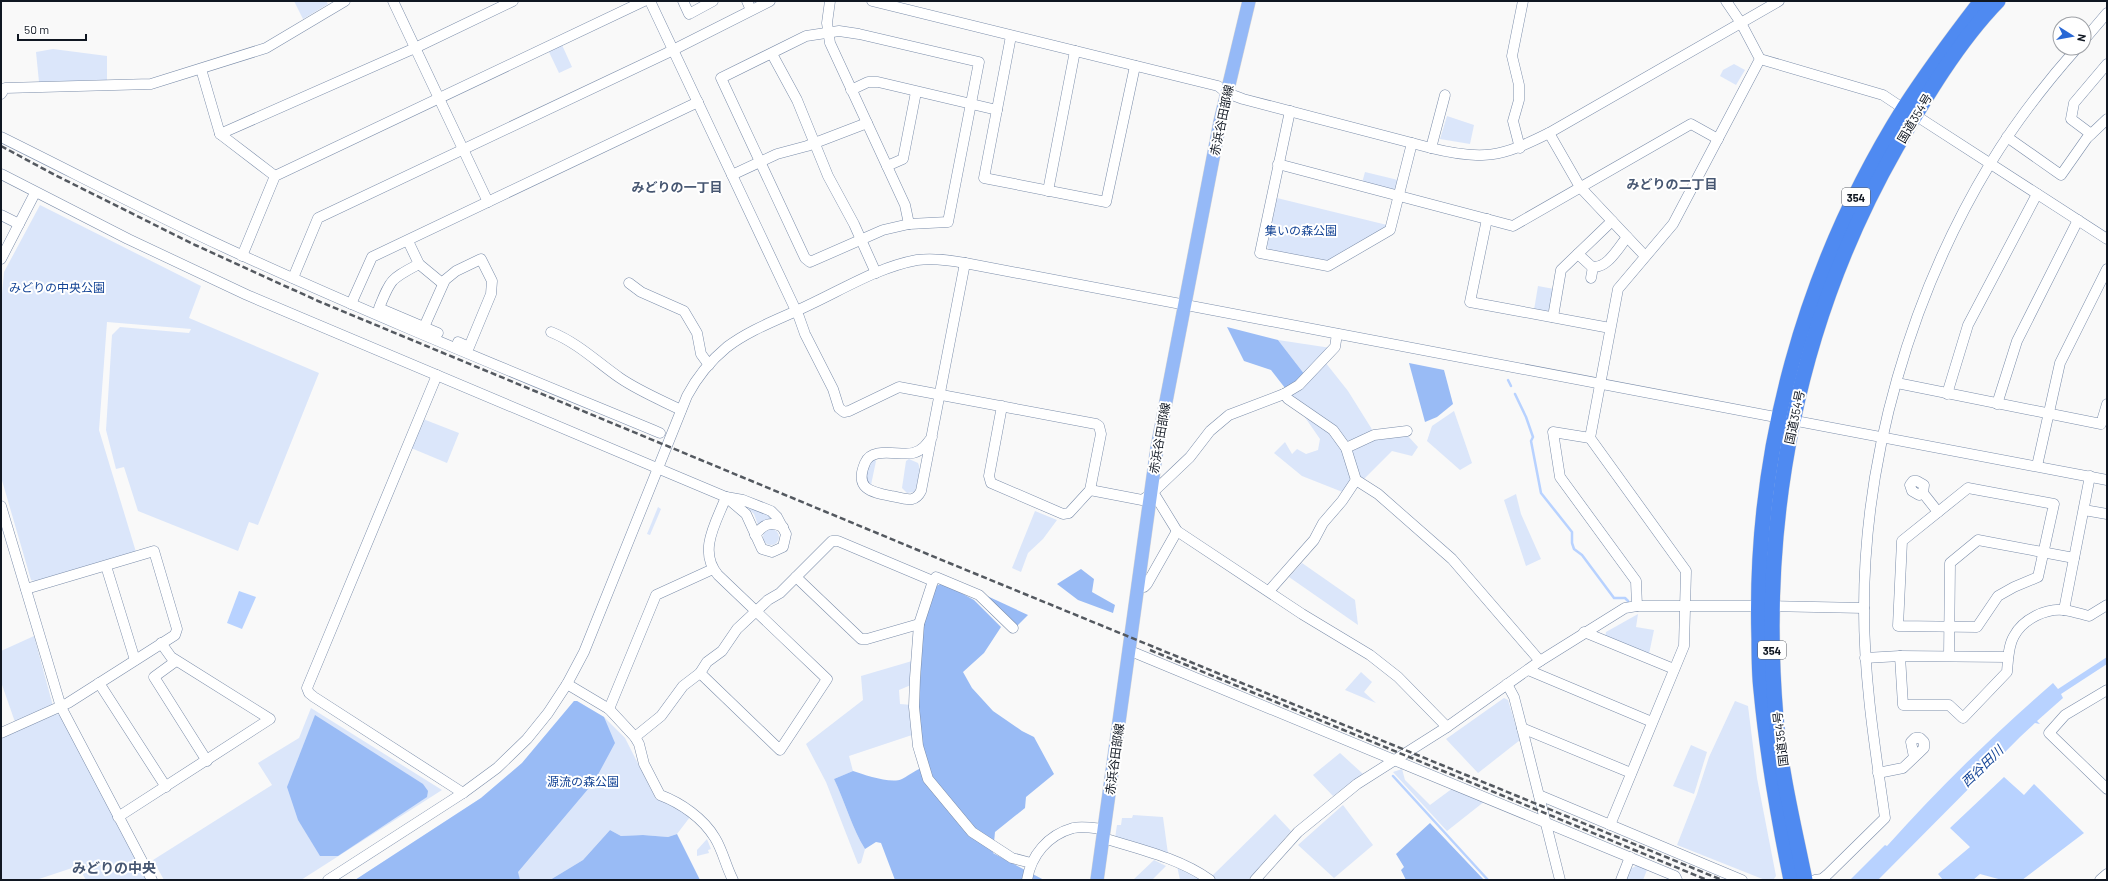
<svg xmlns="http://www.w3.org/2000/svg" width="2108" height="881" viewBox="0 0 2108 881" font-family="Barlow,'Noto Sans JP',sans-serif">
<style>
.green{fill:#dbe6fa}
.forest{fill:#99bbf5}
.water{fill:#b8d2ff}
.lines{fill:none;stroke-linecap:round;stroke-linejoin:round}
.stream{stroke:#b8d2ff;stroke-width:2.5}
.minor-casing{stroke:#7b8daa;stroke-width:11}
.major-casing{stroke:#d4d5d7;stroke-width:14}
.highway-casing{stroke:#d4d5d7;stroke-width:16}
.minor{stroke:#fff;stroke-width:10}
.major{stroke:#95b9f7;stroke-width:13}
.highway{stroke:#4f8af1;stroke-width:15}
.rail{stroke:#545960;stroke-width:2.5;stroke-dasharray:6 3;stroke-linecap:butt}
.labels{text-anchor:middle;dominant-baseline:central;stroke-width:4;stroke-linejoin:round;paint-order:stroke}
.shield{fill:#fff;stroke:#585d64;stroke-width:1}
.shield-label{font-size:11px;font-weight:bold;fill:#101722}
.street-label{font-size:12px;fill:#101722;stroke:#fff}
.park-label{font-size:12px;fill:#144495;stroke:#fff}
.neighbourhood-label{font-size:13px;font-weight:bold;fill:#465671;stroke:#fff}
.water-label{font-size:13px;font-style:italic;fill:#154597;stroke:#fff}
.quarter-label{font-size:14px;font-weight:bold;fill:#465671;stroke:#fff}
</style>
<rect width="100%" height="100%" fill="#f9f9f9"/>
<g class="green">
<path d="M294,1H326L328,4L303,19Z"/>
<path d="M562,45L572,67L559,73L549,52Z"/>
<path d="M53,49L107,56V80L39,82L36,52Z"/>
<path d="M1734,64L1745,70L1736,85L1720,76L1723,70Z"/>
<path d="M1447,116L1474,125L1470,144L1440,139Z"/>
<path d="M1365,172L1398,180L1396,189L1392,191L1362,183Z"/>
<path d="M1277,198L1387,225L1386,228L1328,261L1269,250L1267,246Z"/>
<path d="M40,205L201,286L189,318L319,373L258,525L249,522L238,551L138,511L124,467L116,469L106,430L112,335L120,327L189,333L191,329L107,322L99,430L136,552L35,581L31,580L1,477V305L4,272Z"/>
<path d="M1538,286L1554,289L1550,309L1546,312L1534,310Z"/>
<path d="M1278,340L1331,348L1305,375Z"/>
<path d="M1325,362L1348,391L1373,431L1354,440L1347,441L1290,396Z"/>
<path d="M1454,411L1472,463L1460,470L1427,441L1432,426Z"/>
<path d="M1302,413L1330,433L1341,447L1352,481L1345,493L1302,476L1274,453L1285,442L1292,454L1297,449L1306,454L1318,450L1320,439Z"/>
<path d="M423,419L459,433L447,463L411,448Z"/>
<path d="M1407,435L1418,447L1412,456L1392,451L1363,480L1359,477L1352,451L1379,438Z"/>
<path d="M874,459L876,461L871,485C862,479 867,465 874,459Z"/>
<path d="M909,459L918,463C922,471 919,484 914,492L907,493L902,488L906,461Z"/>
<path d="M1516,494L1521,514L1541,559L1526,566L1504,500Z"/>
<path d="M746,506L764,511L773,519L763,521L758,525L754,514Z"/>
<path d="M658,507L661,509L650,535L647,534Z"/>
<path d="M1035,511L1057,520L1043,539L1028,553L1021,572L1012,568Z"/>
<circle cx="771" cy="537" r="8"/>
<path d="M1302,563L1355,600L1358,625L1289,577Z"/>
<path d="M1638,614L1636,627L1654,630L1649,654L1605,637L1606,632Z"/>
<path d="M34,636L53,706L15,722L1,682V651Z"/>
<path d="M912,661L911,685L899,690L900,704L912,705L915,734L849,756L853,771L834,779C845,802 852,828 865,849L861,863L858,864L826,782L806,744L863,700L861,676Z"/>
<path d="M1361,672L1372,682L1364,692L1376,703L1345,690Z"/>
<path d="M1504,698L1508,700L1520,740L1478,773L1446,739Z"/>
<path d="M574,701H577L604,717L625,738L656,799L677,807L690,817L677,834L668,837L643,835L621,836L610,830L583,860L550,880H355L481,798L522,763Z"/>
<path d="M1735,701L1748,706L1757,778L1776,876L1773,880H1765L1677,845L1697,794L1709,757Z"/>
<path d="M311,708L442,790L301,880H164L153,860L272,785L258,763L299,738Z"/>
<path d="M56,714L60,715L148,880H86L78,866L36,880H1V738Z"/>
<path d="M1691,745L1707,752L1694,794L1673,786Z"/>
<path d="M1340,753L1363,774L1333,796L1313,775Z"/>
<path d="M1402,769L1405,780L1430,805L1453,788L1485,801L1447,831L1393,772Z"/>
<path d="M1343,805L1373,845L1334,878L1298,845Z"/>
<path d="M1275,814L1291,831L1248,880H1215L1211,877Z"/>
<path d="M1133,815L1163,817L1168,854L1115,838L1117,825H1121L1122,818H1132Z"/>
<path d="M707,839L711,849L708,850L709,853L697,856V850Z"/>
<path d="M1154,860L1166,866L1152,880H1133Z"/>
<path d="M1638,865L1647,870L1643,880H1626L1630,869Z"/>
<path d="M1177,866L1203,880H1180Z"/>
</g>
<g class="forest">
<path d="M1227,327L1278,340L1305,375L1296,384L1285,388L1271,370L1244,361Z"/>
<path d="M1409,363L1444,370L1453,404L1437,417L1425,422Z"/>
<path d="M1081,569L1094,579L1092,592L1115,605L1113,613L1078,600L1057,584Z"/>
<path d="M943,583L974,600L1001,627L984,653L963,672L972,688L993,711L1022,731L1034,737L1054,774L1026,797L1025,808L995,832L993,853L1044,880H895L881,843L876,842L865,849C852,828 845,802 834,779L853,771C865,775 891,784 902,779C911,774 917,769 927,766L918,719L923,624L936,586Z"/>
<path d="M985,595L1028,615L1017,626Z"/>
<path d="M574,701H577L604,717L615,743L594,782L518,872L520,880H355L481,798L522,763Z"/>
<path d="M315,715L423,784L428,791L427,797L338,856H320L298,820L287,787Z"/>
<path d="M1430,823L1484,880H1406L1401,870L1404,867L1396,854Z"/>
<path d="M610,830L621,836L643,835L668,837L677,834L700,880H550L583,860Z"/>
</g>
<g class="water">
<path d="M239,591L256,597L242,629L227,623Z"/>
<path d="M2107,657V664L2061,694L2063,698L2037,721L2040,724L2035,723L2020,737L1878,880H1850L1885,845L1887,846C1939,788 1994,734 2053,683L2058,689Z"/>
<path d="M2004,777L2024,795L2034,784L2084,833L2022,880H2002L1980,874L1973,880H1943L1938,874L1970,847L1950,828Z"/>
</g>
<g class="lines">
<g class="stream">
<path d="M1508,380L1511,386"/>
<path d="M1515,394L1526,417L1533,437L1531,441L1541,493L1572,532V543L1574,549L1582,555L1614,598H1625L1628,601"/>
<path d="M1393,776L1488,880"/>
</g>
<g class="minor-casing">
<g id="minor">
<path d="M393,1L488,202"/>
<path d="M650,1L799,317L805,334L833,389L839,408L844,412L849,411L899,387L1096,424L1099,426L1101,434L1090,490L1069,513L1063,514L991,483L989,476L1002,406"/>
<path d="M683,1L689,14L713,1"/>
<path d="M747,1L751,10"/>
<path d="M830,1L827,23L830,43L905,205L909,224"/>
<path d="M872,1L1218,86L1227,93L1243,99L1431,148C1483,161 1501,157 1549,133L1779,1"/>
<path d="M839,31L859,34L979,62L948,222L909,224L883,230L810,262L805,258L721,78L806,36Z"/>
<path d="M1011,36L984,178L1106,202L1135,66"/>
<path d="M2084,40L2107,13"/>
<path d="M772,54L797,100L828,176L854,224L876,273"/>
<path d="M1760,59L1883,95L1904,109"/>
<path d="M201,69L220,134L275,176"/>
<path d="M851,90L868,82H878L997,110"/>
<path d="M1,94L5,88L151,84L266,48L345,1"/>
<path d="M1290,111L1260,253L1328,266L1390,230L1412,143"/>
<path d="M1915,115L2107,239"/>
<path d="M1549,133L1580,187L1645,256"/>
<path d="M220,134L415,48L513,1"/>
<path d="M2091,134L2071,119L2074,103L2107,64"/>
<path d="M1,137C76,174 150,213 226,248C369,314 515,373 660,433"/>
<path d="M2007,137L2061,175L2087,138L2107,119"/>
<path d="M1431,148L1445,95"/>
<path d="M1520,148L1513,121L1519,100V85L1512,56L1523,1"/>
<path d="M1278,164L1513,226L1691,124L1718,139"/>
<path d="M887,166L903,159L916,92"/>
<path d="M1,174L128,239L247,295L657,468L726,497L743,500L771,511L777,517L786,534L783,547L772,552L762,549L746,514L726,497"/>
<path d="M732,175L777,154L807,146L867,123"/>
<path d="M1048,191L1075,51"/>
<path d="M1,215L19,224"/>
<path d="M1487,219L1470,302L1610,328"/>
<path d="M408,241L419,264L442,283"/>
<path d="M1578,254L1591,266C1606,271 1619,247 1627,237"/>
<path d="M242,256L275,176L644,1"/>
<path d="M1,259L35,193"/>
<path d="M419,264C391,279 391,278 379,308L438,333"/>
<path d="M293,278L318,218L667,53L770,1"/>
<path d="M1591,278L1593,267"/>
<path d="M629,283L641,292L684,311L697,333L701,354L709,365"/>
<path d="M351,304L372,257L698,102"/>
<path d="M1553,317L1561,270L1612,221"/>
<path d="M424,327L445,280L456,271L481,259L492,281L491,294L469,347L458,342"/>
<path d="M551,332C578,343 597,362 620,378C639,391 661,400 681,410"/>
<path d="M437,375L307,688L309,693L314,697L463,793"/>
<path d="M1897,383L2101,424L2107,404"/>
<path d="M1284,394L1288,399L1333,430L1346,448L1356,480L1378,494L1452,559L1540,661"/>
<path d="M1947,394L1968,325L2037,194"/>
<path d="M1997,404L2017,341L2078,220"/>
<path d="M932,437C927,444 922,451 913,453C899,456 872,446 865,463C854,489 871,492 891,496C898,497 905,500 912,499C917,498 919,495 921,491L965,263"/>
<path d="M1590,438L1553,432L1560,477L1636,581L1637,606"/>
<path d="M1346,448L1374,435L1407,431"/>
<path d="M2037,466L2060,363L2107,269"/>
<path d="M1968,488L2054,504L2038,577L2014,587L1998,596L1977,627L1898,626L1902,541Z"/>
<path d="M1090,490L1142,500L1150,495L1190,457L1210,431L1229,415L1284,394L1299,385L1335,347L1337,334"/>
<path d="M1153,492L1177,531L1302,614L1370,655L1398,677L1447,727"/>
<path d="M1923,493L1919,495L1912,491L1910,485L1913,481H1917L1924,485L1923,493L1938,512"/>
<path d="M1,506L61,707L152,880"/>
<path d="M2084,510L2107,514"/>
<path d="M755,535C764,524 770,521 783,527"/>
<path d="M106,566L135,660"/>
<path d="M796,577L861,639H867L919,624"/>
<path d="M1137,586L1144,587L1147,584L1177,531"/>
<path d="M1269,591L1314,540L1323,523L1342,501L1356,480"/>
<path d="M1772,606L1864,608"/>
<path d="M2064,610L2090,476"/>
<path d="M1013,628L979,595L936,577L933,581L919,624L915,678L914,707L918,746L928,779L972,832L1012,858L1031,863"/>
<path d="M1584,632L1674,669"/>
<path d="M1128,650L1675,876L1677,880"/>
<path d="M1900,656L1903,705H1949L1963,718L2007,672C2008,661 2008,646 2014,636C2023,619 2046,608 2064,610C2072,611 2081,614 2089,616L2107,605"/>
<path d="M1949,656L1950,563L1978,540L2074,558"/>
<path d="M1865,658L1900,656L2008,657"/>
<path d="M176,661L154,677L207,761"/>
<path d="M1528,670L1652,722"/>
<path d="M700,673L780,750L827,679L718,575C697,551 717,521 726,497"/>
<path d="M99,683L166,787"/>
<path d="M567,684L609,709L635,737L639,744L644,764L660,795C681,803 703,818 715,838C723,851 726,867 733,880"/>
<path d="M1507,684L1514,697L1522,728L1560,880"/>
<path d="M2107,690L2065,715L2049,733L2107,789"/>
<path d="M609,709L656,595L713,569"/>
<path d="M1522,728L1631,773"/>
<path d="M1,733L68,703L175,635L177,629L154,551L26,589"/>
<path d="M635,737L661,716L683,686L700,673L707,662L722,651L737,629L768,600L780,593L832,541H838L933,581"/>
<path d="M1878,773L1903,768L1924,748V742L1920,738H1915L1911,742L1914,757"/>
<path d="M1539,795L1742,880"/>
<path d="M118,817L270,719L171,657L161,643"/>
<path d="M1610,825L1684,646L1686,571L1590,438L1618,289L1673,224L1760,59L1741,23L1726,1"/>
<path d="M1103,838C1139,849 1179,858 1210,880"/>
<path d="M328,880L463,793L497,768L527,739L548,713L567,684L584,652L687,396C697,377 710,361 727,347C752,328 783,318 811,304C845,288 879,267 917,260C933,258 949,260 965,263L2107,480"/>
<path d="M1027,880C1031,855 1048,835 1073,828C1082,826 1094,828 1104,829"/>
<path d="M1255,880L1298,832L1357,784L1447,727L1540,661L1625,608L1637,606H1758"/>
<path d="M1621,880L1630,857"/>
<path d="M1815,880L1822,879L1828,874L1885,818C1875,748 1864,680 1864,609C1864,455 1911,295 1990,164C2015,123 2045,84 2077,48"/>
<path d="M2100,880L2107,874"/>
</g>
</g>
<g class="major-casing">
<path id="major" d="M1097,880L1157,448L1220,122L1249,1"/>
</g>
<g class="highway-casing">
<g id="highway">
<path d="M1791,880C1778,817 1767,754 1761,690C1759,673 1759,656 1759,639C1753,452 1805,266 1904,108C1928,71 1954,36 1981,1"/>
<path d="M1805,880C1794,826 1781,773 1776,718C1759,519 1797,322 1896,148C1925,98 1958,42 1998,1"/>
</g>
</g>
<use href="#minor" class="minor"/>
<use href="#major" class="major"/>
<use href="#highway" class="highway"/>
<g class="rail">
<path d="M1,146L55,175L195,245L318,301L937,558L1722,880"/>
<path d="M1150,650L1707,880"/>
</g>
</g>
<g class="labels">
<g class="shield">
<rect x="1842" y="188" width="28" height="18" rx="3"/>
<rect x="1758" y="641" width="28" height="18" rx="3"/>
</g>
<g class="shield-label">
<text x="1856" y="197">354</text>
<text x="1772" y="650">354</text>
</g>
<g class="street-label">
<text transform="translate(1914 118) rotate(-59)">国道354号</text>
<text transform="translate(1221 120) rotate(-78)">赤浜谷田部線</text>
<text transform="translate(1794 417) rotate(-78)">国道354号</text>
<text transform="translate(1159 438) rotate(-80)">赤浜谷田部線</text>
<text transform="translate(1780 739) rotate(-97)">国道354号</text>
<text transform="translate(1114 759) rotate(-82)">赤浜谷田部線</text>
</g>
<g class="park-label">
<text x="1301" y="230">集いの森公園</text>
<text x="57" y="287">みどりの中央公園</text>
<text x="583" y="781">源流の森公園</text>
</g>
<g class="neighbourhood-label">
<text x="1672" y="184">みどりの二丁目</text>
<text x="677" y="187">みどりの一丁目</text>
</g>
<g class="water-label">
<text transform="translate(1982 766) rotate(-44)">西谷田川</text>
</g>
<g class="quarter-label">
<text x="114" y="867">みどりの中央</text>
</g>
</g>
<rect width="2108" height="881" fill="none" stroke="#101722" stroke-width="4"/>
<g transform="translate(2072 36) rotate(101)"><circle r="19" fill="#ffffff" stroke="#9fa2a7"/>
<path d="M0-3L7 15L0 10L-7 15Z" fill="#2968d5"/>
<text y="-6" font-size="11" font-weight="bold" text-anchor="middle" fill="#101722">N</text>
</g>
<path d="M18 34v6h68v-6" fill="none" stroke="#101722" stroke-width="2"/>
<text x="24" y="34" font-size="12" fill="#101722" stroke="#ffffff" stroke-width="3" paint-order="stroke">50 m</text>
</svg>
